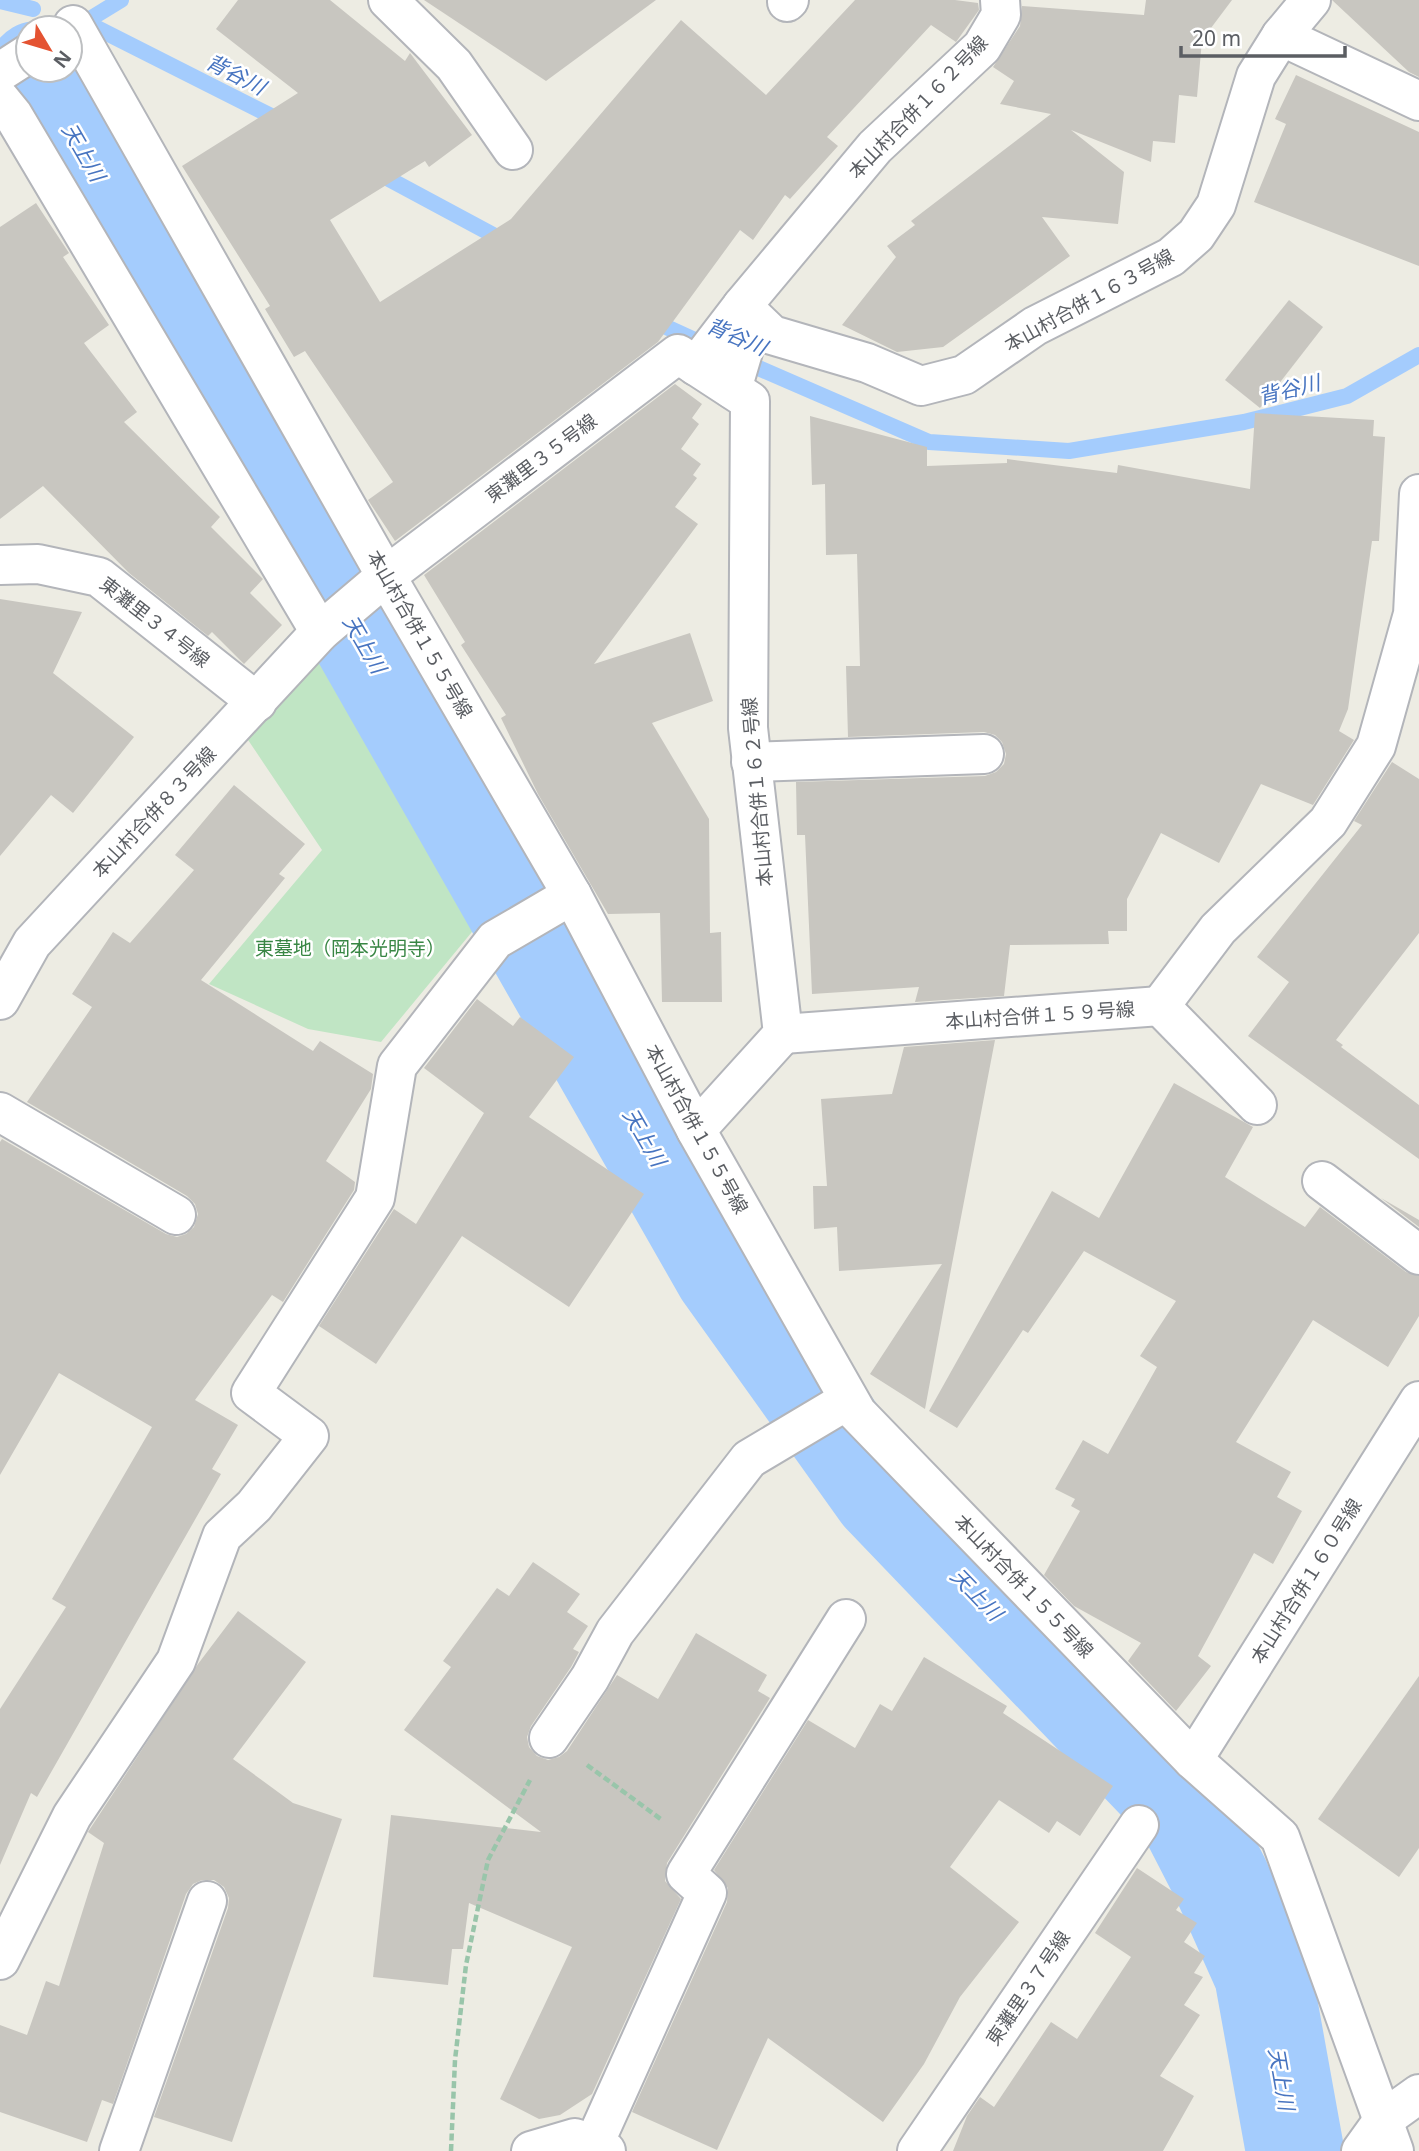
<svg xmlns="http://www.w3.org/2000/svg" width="1419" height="2151" viewBox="0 0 1419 2151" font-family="'Noto Sans','Noto Sans JP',sans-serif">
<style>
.green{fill:#c0e5c4}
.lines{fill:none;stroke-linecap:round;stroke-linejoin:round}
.stream{stroke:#a4ccfd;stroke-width:16}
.river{stroke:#a4ccfd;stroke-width:98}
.building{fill:#c8c6c0}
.minor-casing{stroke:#b3b5ba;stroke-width:42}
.path{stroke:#99c5aa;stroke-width:4.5;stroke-dasharray:7 3.5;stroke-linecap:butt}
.minor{stroke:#fff;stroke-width:38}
.labels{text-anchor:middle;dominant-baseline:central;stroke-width:5;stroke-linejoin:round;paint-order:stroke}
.street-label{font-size:19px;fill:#5b5e63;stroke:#fff}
.park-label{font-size:19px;fill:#388644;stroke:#fff}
.water-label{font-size:21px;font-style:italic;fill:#4774c0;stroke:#fff}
</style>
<rect width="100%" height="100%" fill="#edece3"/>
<path class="green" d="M327,647L481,921L381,1042L308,1029L209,984L322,850L244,734Z"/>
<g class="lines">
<g class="stream">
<path d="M0,1L33,9"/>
<path d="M85,22L283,122"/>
<path d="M85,22L121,0"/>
<path d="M374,171L508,243"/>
<path d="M651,320L710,347"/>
<path d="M740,360L929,442L1069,451L1244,422L1347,396L1419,355"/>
</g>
<path class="river" d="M37,70L723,1273L881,1494L1186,1812L1221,1880L1263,1974L1295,2151"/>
</g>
<g class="building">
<path d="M238,0H330L405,61L410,53L472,135L429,167L425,161L330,220L380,302L511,219L681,20L766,95L855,0H955L978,3L979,10L956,42L931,25L827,137L838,146L790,199L785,195L753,240L740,230L658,342L395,541L368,500L393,482L305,351L294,357L265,309L270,306L182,166L298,93L216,29Z"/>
<path d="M424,0H656L546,81Z"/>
<path d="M1146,0H1232L1202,40L1197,97L1179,95L1175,143L1153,141L1151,162L1071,130L1124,172L1118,224L1042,217L1070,256L943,347L897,352L842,325L896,257L887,246L915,225L911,221L1051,114L1000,104L1014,81L993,67L1020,26L1022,6L1144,15Z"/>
<path d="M1332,0H1419V77L1409,72Z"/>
<path d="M1296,75L1419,132V266L1254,202L1286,124L1275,119Z"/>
<path d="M36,203L69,253L63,257L109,325L84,343L137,412L124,422L220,517L211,527L263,579L250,593L282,625L244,664L212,632L208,636L129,573L43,486L0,519V227Z"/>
<path d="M1289,300L1323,327L1260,408L1225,380Z"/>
<path d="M675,384L702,404L692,418L699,424L681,449L701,464L693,475L697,478L675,507L698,524L594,664L690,633L713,701L652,723L709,819L710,933L721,932L722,1002H662L660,913L608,914L538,794L501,718L506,715L461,645L465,642L424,575Z"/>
<path d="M1255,413L1374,420L1373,436L1385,437L1379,541H1372L1348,709L1339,731L1354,740L1313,805L1261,784L1219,863L1161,833L1127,899V931H1108L1109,944L1010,945L1004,996L915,1002L919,987L812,994L805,835H797L796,782L985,776L996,772L1004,764L1006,754L1002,742L995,735L984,732L848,737L846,666H860L857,554L826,555L825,484L812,485L810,416L927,447V466L1007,463V459L1117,473L1118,465L1250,489Z"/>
<path d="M0,599L82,612L53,673L134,737L73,813L51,795L0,856Z"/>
<path d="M1392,762L1419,779V933L1336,1040L1343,1045L1341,1047L1419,1105V1159L1248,1036L1289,982L1257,957L1362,825L1354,821Z"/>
<path d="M234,785L305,844L279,874L285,878L201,980L313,1051L320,1041L373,1074L371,1089L326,1161L355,1182L354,1190L283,1302L272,1295L195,1400L238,1425L212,1469L221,1474L37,1797L31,1793L0,1865V1709L66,1607L52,1599L152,1427L59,1373L0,1475V1142L2,1139L166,1234L177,1237L186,1234L194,1227L198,1214L195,1204L187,1196L27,1102L92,1007L72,994L113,932L130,943L194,870L175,855Z"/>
<path d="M477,999L513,1026L520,1017L574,1057L529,1117L644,1194L569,1307L462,1236L376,1364L319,1326L394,1209L416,1224L484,1113L424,1068Z"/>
<path d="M995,1040L952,1264L925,1409L870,1374L942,1264L839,1271L837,1227L814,1229L813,1186H827L821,1099L892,1094L904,1047Z"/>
<path d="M1174,1083L1253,1127L1225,1177L1305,1227L1320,1207L1406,1272L1419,1276V1316L1388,1367L1313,1320L1236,1442L1291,1472L1277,1497L1302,1511L1273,1564L1254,1553L1198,1656L1211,1666L1176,1711L1128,1661L1141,1643L1074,1606L1044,1575L1080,1511L1071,1506L1075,1499L1055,1489L1083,1440L1108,1454L1157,1367L1140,1356L1176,1301L1084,1251L1028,1333L1023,1330L957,1428L929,1411L1052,1191L1099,1218Z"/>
<path d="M1381,1198L1419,1220V1227Z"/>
<path d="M533,1562L580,1594L567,1612L588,1626L573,1649L579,1652L571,1667L531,1726L527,1737L529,1747L537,1756L548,1760L559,1757L567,1751L617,1675L658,1699L696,1633L767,1675L758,1691L770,1698L667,1863L665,1881L681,1899L592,2094L560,2115L539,2119L500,2099L572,1947L469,1903L463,1949H452L448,1985L373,1977L391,1815L541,1832L404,1730L451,1667L443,1661L497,1588L509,1596Z"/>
<path d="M238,1611L306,1662L233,1759L293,1803L342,1819L232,2142L154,2117L228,1908L229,1898L224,1887L214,1880H202L193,1884L186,1894L113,2104L102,2100L87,2142L0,2112V2025L27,2035L46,1981L59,1986L104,1843L88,1832L198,1664Z"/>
<path d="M924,1657L1007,1706L1003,1713L1113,1786L1080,1836L1057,1821L1049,1833L999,1800L950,1867L1019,1922L960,1997L924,2064L883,2122L768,2038L717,2150L632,2112L727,1902L728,1888L714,1870L808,1720L855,1748L880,1704L892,1711Z"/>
<path d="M1419,1676V1848L1399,1877L1318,1819Z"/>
<path d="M1137,1868L1184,1899L1176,1910L1197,1923L1184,1942L1205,1956L1194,1973L1203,1977L1184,2005L1200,2015L1160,2076L1194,2096L1163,2151H953L967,2116L980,2097L994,2107L1051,2022L1077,2039L1131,1957L1095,1933Z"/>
</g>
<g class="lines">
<g class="minor-casing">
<g id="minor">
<path d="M388,0L454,65L513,150"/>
<path d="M787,2L789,0"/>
<path d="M73,25L386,576L572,895L696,1130L857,1413L1193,1760L1280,1837L1394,2151"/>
<path d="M1281,36L1419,101"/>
<path d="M0,72L28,54"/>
<path d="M0,99L13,115L320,632"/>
<path d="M742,306L772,335L867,363L921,386L964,375L1035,326L1171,257L1196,235L1216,205L1256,76L1281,36L1311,0"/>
<path d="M696,366L742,306L875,147L982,47L1001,15L1000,0"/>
<path d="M732,389L753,318"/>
<path d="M0,565L38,564L99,577L257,702"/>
<path d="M751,762L984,754"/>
<path d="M0,1000L32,943L320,632L386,576L678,354L750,401L748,728L783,1034L696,1130"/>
<path d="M1160,1006L1218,929L1328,822L1376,746L1413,614L1419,494"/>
<path d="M1160,1006L1257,1105"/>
<path d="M783,1034L1160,1006"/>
<path d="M0,1112L176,1215"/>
<path d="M1322,1181L1419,1255"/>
<path d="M549,1738L590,1678L615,1632L749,1459L838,1406L847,1397"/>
<path d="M1193,1760L1419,1401"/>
<path d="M0,1960L72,1816L176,1661L222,1536L254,1506L309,1436L251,1393L375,1198L397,1066L495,940L572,895"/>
<path d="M593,2146L707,1893L686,1874L846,1619"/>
<path d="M119,2151L207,1901"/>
<path d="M531,2151L575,2138L606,2151"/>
<path d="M917,2151L1139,1825"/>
<path d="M1361,2151L1384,2119L1419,2094"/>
</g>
</g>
<g class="path">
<path d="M587,1765L662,1820"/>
<path d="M451,2151L455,2060L466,1965L488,1860L530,1780"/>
</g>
<use href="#minor" class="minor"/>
</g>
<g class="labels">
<g class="street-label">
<text transform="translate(918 107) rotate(-46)">本山村合併１６２号線</text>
<text transform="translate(1089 300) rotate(-29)">本山村合併１６３号線</text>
<text transform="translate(541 458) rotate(-37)">東灘里３５号線</text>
<text transform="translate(155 622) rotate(38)">東灘里３４号線</text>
<text transform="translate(420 634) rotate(60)">本山村合併１５５号線</text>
<text transform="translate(757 792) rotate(-95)">本山村合併１６２号線</text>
<text transform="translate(154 812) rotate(-47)">本山村合併８３号線</text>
<text transform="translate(1040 1015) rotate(-4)">本山村合併１５９号線</text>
<text transform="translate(697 1129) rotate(61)">本山村合併１５５号線</text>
<text transform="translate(1306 1581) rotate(-58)">本山村合併１６０号線</text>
<text transform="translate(1024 1586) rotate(46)">本山村合併１５５号線</text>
<text transform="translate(1028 1988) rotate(-56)">東灘里３７号線</text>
</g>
<g class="park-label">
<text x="350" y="948">東墓地（岡本光明寺）</text>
</g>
<g class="water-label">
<text transform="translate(236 74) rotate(27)">背谷川</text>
<text transform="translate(84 152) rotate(60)">天上川</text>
<text transform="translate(737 336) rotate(23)">背谷川</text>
<text transform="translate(1289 389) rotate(-14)">背谷川</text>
<text transform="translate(365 644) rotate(60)">天上川</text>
<text transform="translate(645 1137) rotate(60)">天上川</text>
<text transform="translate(977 1594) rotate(46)">天上川</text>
<text transform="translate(1282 2079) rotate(80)">天上川</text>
</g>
</g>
<g transform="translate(49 49) rotate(128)"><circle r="33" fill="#ffffff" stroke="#bdbfc1" stroke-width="2"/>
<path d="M0-5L12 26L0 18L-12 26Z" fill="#e45332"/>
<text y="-10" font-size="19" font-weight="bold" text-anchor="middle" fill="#5b5e63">N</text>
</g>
<path d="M1181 46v10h164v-10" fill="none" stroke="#5b5e63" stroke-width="3.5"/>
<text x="1192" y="46" font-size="21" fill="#5b5e63" stroke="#ffffff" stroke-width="5" paint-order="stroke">20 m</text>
</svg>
